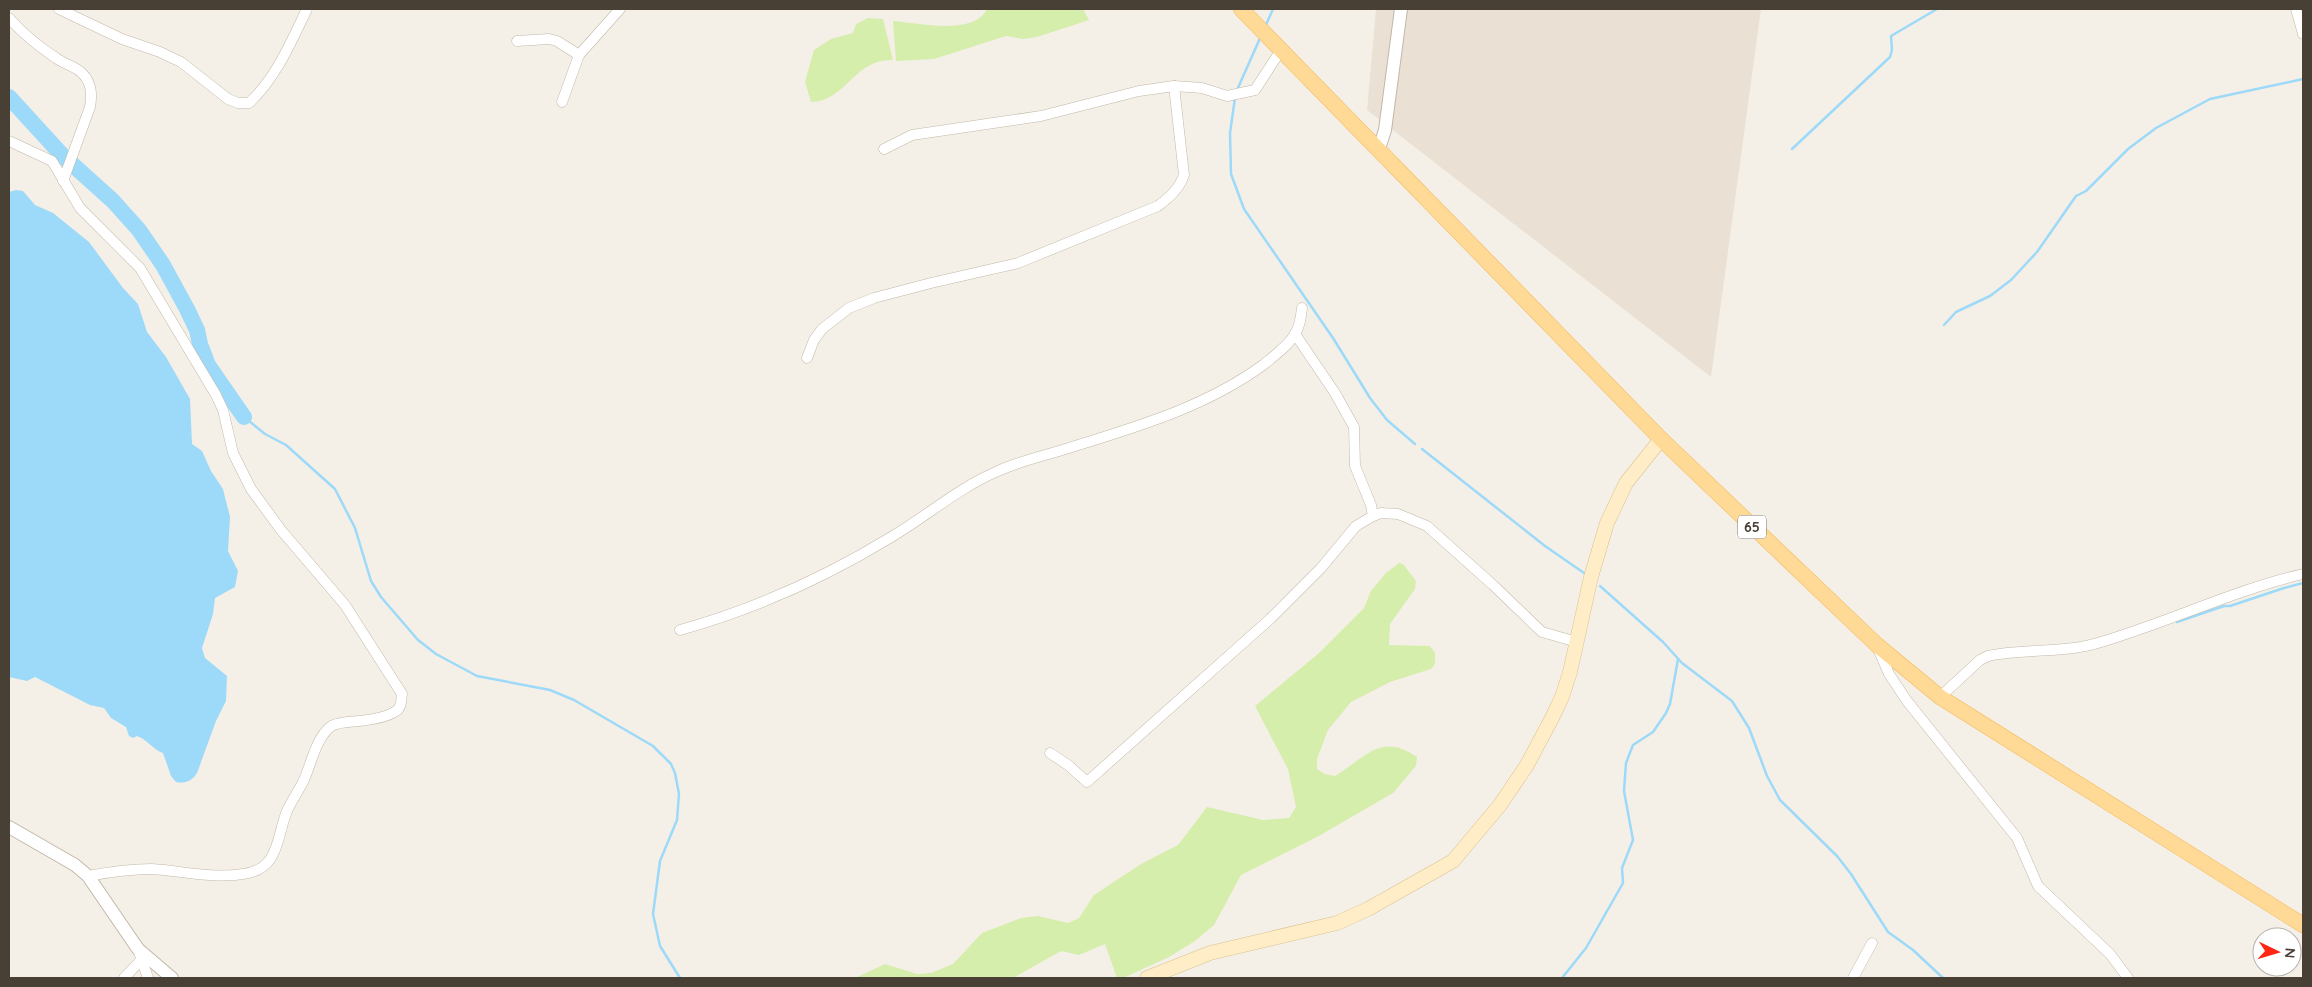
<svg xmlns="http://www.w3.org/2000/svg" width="2312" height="987" viewBox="0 0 2312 987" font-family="Quicksand,sans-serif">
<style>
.residential{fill:#eae1d4}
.green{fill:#d5eeab}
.water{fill:#9dd9f8}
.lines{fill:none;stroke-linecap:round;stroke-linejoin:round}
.stream{stroke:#9dd9f8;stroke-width:2.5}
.river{stroke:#9dd9f8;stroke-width:16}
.minor-casing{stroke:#c2b7a8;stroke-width:11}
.tertiary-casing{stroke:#c2b7a8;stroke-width:14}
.secondary-casing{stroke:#d9c291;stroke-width:15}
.primary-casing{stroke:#f1b859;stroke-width:16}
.minor{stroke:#fff;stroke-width:10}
.tertiary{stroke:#fff;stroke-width:12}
.secondary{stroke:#ffedc7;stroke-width:14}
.primary{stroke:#ffd996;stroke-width:15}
.labels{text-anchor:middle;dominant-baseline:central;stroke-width:4;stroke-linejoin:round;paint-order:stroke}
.shield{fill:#fff;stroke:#807972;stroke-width:1}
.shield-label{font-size:14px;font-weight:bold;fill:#494035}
</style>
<rect width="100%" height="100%" fill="#f5f0e7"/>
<path class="residential" d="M1376,9H1761L1711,377L1367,110Z"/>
<g class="green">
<path d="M987,9H1083L1089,20L1037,37L1023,39L1006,36L934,59L896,61L893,21C919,23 974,36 987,9Z"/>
<path d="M868,18L883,19L893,60C853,59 847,101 811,102L805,82L814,50L831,39L853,33L856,24Z"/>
<path d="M1399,563L1403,564L1416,581L1415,589L1390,624L1389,645L1430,646L1435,653V664L1431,669L1390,682L1351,702L1328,730L1317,759V769L1325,774L1335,776C1366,757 1381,732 1417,757L1416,766L1393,793L1317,837L1241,875L1214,925L1195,941L1169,957L1123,978H1117L1105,944L1079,955L1061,951L1013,978H855L885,964L917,974L931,973L953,964L982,933L1021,918L1038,916L1068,923L1079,918L1094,895L1141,864L1178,845L1207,807L1263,820L1289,818L1296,807L1288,769L1255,706L1318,654L1364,608L1371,591L1386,573Z"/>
</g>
<path class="water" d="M16,190L23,191L35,205L53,213L89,242L123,288L138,304L147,332L166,357L190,399L192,444L202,451L211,471L223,489L230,517L228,551L238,571L235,587L215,598L213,614L202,648L205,658L227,676L226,701L216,721L197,773C192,781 185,784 176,782L171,776L163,753C153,750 147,739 137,736L133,738L129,736L126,727L111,718L104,708L90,705L35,677L27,681L9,677V192Z"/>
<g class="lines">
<g class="stream">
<path d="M1265,27L1273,9"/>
<path d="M1237,90L1261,36"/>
<path d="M1235,98L1230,133L1231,174L1244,209L1333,338L1370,398L1387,420L1415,444"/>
<path d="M1792,149L1890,57L1892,50L1891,36L1937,9"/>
<path d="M1944,325L1956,312L1990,296L2011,280L2037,252L2076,196L2086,191L2128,149L2156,128L2210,99L2303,79"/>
<path d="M244,417L265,434L286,445L335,489L355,528L371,581L381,597L418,640L436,654L477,676L550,690L574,700L653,746L671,764L675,773L679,794L677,820L660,861L653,914L660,946L680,978"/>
<path d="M1422,449L1545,546L1584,573"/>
<path d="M1600,586L1663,642L1682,663L1732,701L1749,728L1767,776L1780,800L1837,856L1851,874L1888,932L1913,950L1943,978"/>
<path d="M2177,622L2224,606H2230L2284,588L2303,583"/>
<path d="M1562,978L1586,948L1623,883L1622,868L1633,840L1624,791L1626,763L1633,745L1653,732L1666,713L1670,704L1678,659"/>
</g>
<path class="river" d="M9,97L62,155L113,201L139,230L163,265L187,309L197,330L200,344L208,365L244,417"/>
<g class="minor-casing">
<g id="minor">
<path d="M59,9L122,39L160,52L181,62L228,99L238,103H249C276,78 291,42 307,9"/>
<path d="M2296,9L2303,34"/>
<path d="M9,18C23,34 38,46 56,58C64,64 77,67 83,74C92,84 92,95 90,107L63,181"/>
<path d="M517,41L549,39L557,41L579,55"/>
<path d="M562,102L579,55L620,9"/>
<path d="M9,141L52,161L80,208L140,268L216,395L223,410L233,453L251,489L281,530L345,605L402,694C401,700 402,707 396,711C385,719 362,721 348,722C342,723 335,723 330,727C314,741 311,767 302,784C297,793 291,802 287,811C276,838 280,869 243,874C212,879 183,871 152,869C130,869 109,872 88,876"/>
<path d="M884,149L912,135L1041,116L1139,91L1174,86L1202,88L1227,96L1255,90L1281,50"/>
<path d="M1295,334L1335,393L1354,427L1355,466L1371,505L1373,516"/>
<path d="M807,358L814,340L822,329L849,308L874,298L931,283L1018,263L1158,206C1170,197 1179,189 1184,175L1174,86"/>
<path d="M680,630C755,609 826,577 893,536C928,515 960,487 998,471C1018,462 1039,457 1059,451C1129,429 1203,409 1263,365C1274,356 1288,346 1295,334C1300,326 1301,317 1302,308"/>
<path d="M1877,646L1889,674L1907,701L2017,838L2038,886L2110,954L2128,978"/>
<path d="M1940,697L1980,660L1988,656C2025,648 2064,654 2101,642C2169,622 2234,590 2303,574"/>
<path d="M1050,753L1068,765L1087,782L1270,619L1321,568L1356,526L1373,516L1381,513L1398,514L1427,526L1493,585L1542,632L1577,642"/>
<path d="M138,949L148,978"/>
<path d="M124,978L142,959"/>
<path d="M1853,978L1872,943"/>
</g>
</g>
<g class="tertiary-casing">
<g id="tertiary">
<path d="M1379,149L1385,130L1401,9"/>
<path d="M9,827L75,865L88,876L138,949L172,978"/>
</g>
</g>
<g class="secondary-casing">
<path id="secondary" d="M1147,978L1210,953L1337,923L1368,909L1453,861L1500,805L1527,765L1551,720L1562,697L1570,672L1591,577L1607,523L1626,483L1661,439"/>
</g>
<g class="primary-casing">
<path id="primary" d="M1241,9L1661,439L1877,645L1940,697L2303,925"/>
</g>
<use href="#minor" class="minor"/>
<use href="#tertiary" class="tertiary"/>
<use href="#secondary" class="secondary"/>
<use href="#primary" class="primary"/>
</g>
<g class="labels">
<rect class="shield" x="1738" y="515.5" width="28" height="23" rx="4"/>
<g class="shield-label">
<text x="1752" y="527">65</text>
</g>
</g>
<rect width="2312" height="987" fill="none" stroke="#494035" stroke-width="20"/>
<g transform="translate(2277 952) rotate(95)"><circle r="24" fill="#ffffff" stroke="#b6b3ae"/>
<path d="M0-4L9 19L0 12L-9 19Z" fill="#ff2614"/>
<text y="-8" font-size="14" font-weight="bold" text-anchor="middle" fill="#494035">N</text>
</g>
</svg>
